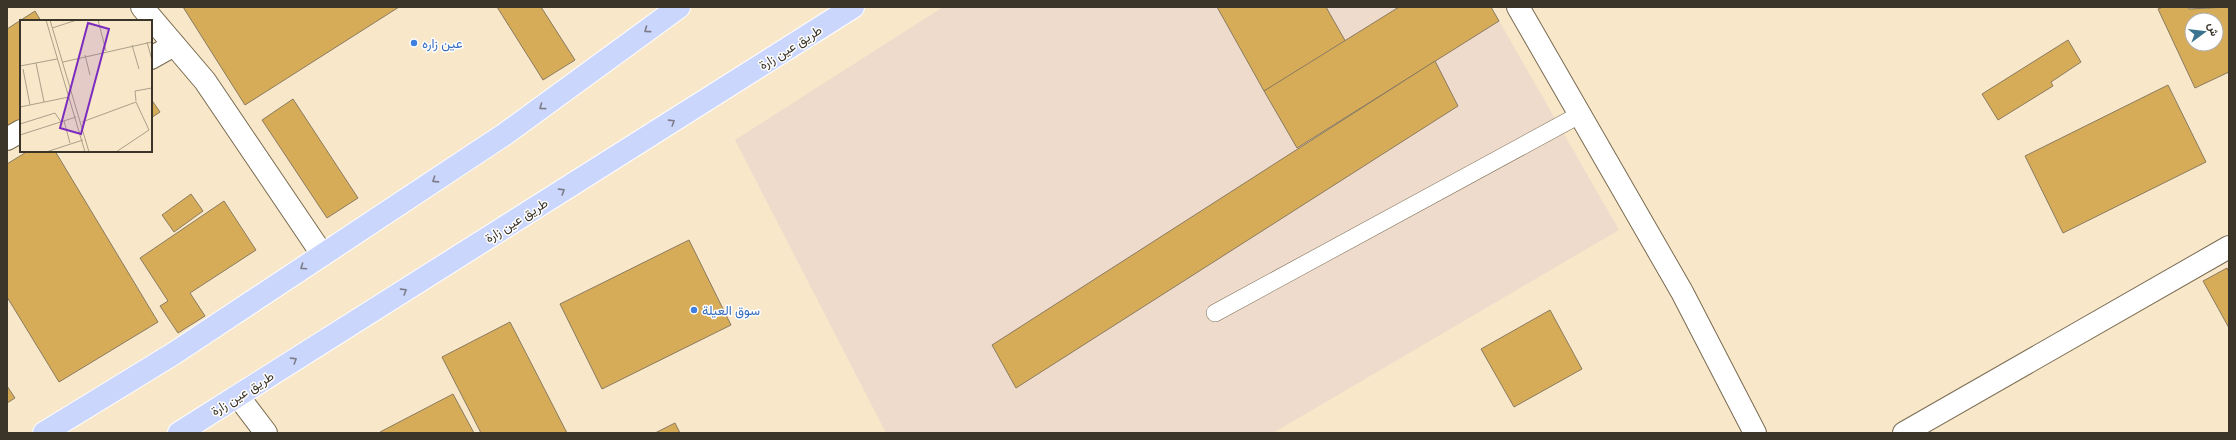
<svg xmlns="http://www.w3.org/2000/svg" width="2236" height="440" viewBox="0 0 2236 440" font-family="'PT Serif',Vazirmatn,serif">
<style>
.industrial{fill:#efdbcc}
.building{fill:#d6ac58;stroke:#8a7b60;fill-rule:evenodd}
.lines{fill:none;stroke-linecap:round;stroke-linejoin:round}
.service-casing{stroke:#7a6b51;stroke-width:18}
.minor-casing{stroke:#7a6b51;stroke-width:24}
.tertiary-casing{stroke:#7a6b51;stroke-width:24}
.primary-casing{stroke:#fff;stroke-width:24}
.service{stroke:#fff;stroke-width:17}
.minor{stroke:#fff;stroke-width:22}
.tertiary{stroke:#fff;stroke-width:22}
.primary{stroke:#cbd6fd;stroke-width:22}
.oneway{stroke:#7c7d88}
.shop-dot{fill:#3f7fe0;stroke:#fff;stroke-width:1.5}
.labels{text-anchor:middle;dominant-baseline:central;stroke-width:3;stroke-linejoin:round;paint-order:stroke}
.shop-label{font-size:13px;fill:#366cbe;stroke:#fff;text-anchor:start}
.street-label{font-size:13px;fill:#3b3529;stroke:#fff}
.inset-road{fill:none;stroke:#aca089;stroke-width:1}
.view{fill:#7b2cbf;fill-opacity:0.15;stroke:#7b2cbf;stroke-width:2}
.inset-edge{fill:none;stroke:#3b3529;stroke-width:2}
</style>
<rect width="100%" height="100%" fill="#f8e7c9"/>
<path class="industrial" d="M943,7H1491L1619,230L1273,433H886L735,140Z"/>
<g class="building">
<path d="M183,7H399L245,105Z"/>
<path d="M497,7H541L575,60L543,80Z"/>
<path d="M1217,7H1326L1347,44L1264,91Z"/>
<path d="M1399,7H1491L1499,21L1297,148L1264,91Z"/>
<path d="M2163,7H2188L2189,9L2229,7V72L2195,88L2158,9ZM2192,20H2216V44H2192Z"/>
<path d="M35,11L41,21H21V122L7,131V29Z"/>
<path d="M2068,40L2081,62L2051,82L2053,86L1998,120L1982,94Z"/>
<path d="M1435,61L1458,106L1016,388L992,345Z"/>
<path d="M2168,85L2206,162L2063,233L2025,156Z"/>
<path d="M151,99L160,112L151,118Z"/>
<path d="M293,99L358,198L327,218L262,120Z"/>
<path d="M28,151H55L158,322L59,382L7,297V164Z"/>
<path d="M191,194L203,211L174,232L162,215Z"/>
<path d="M224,201L256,250L190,293L205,316L178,333L160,306L168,301L140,258Z"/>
<path d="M689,240L731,325L602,389L560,304Z"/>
<path d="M2227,268L2229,272V328L2203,281Z"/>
<path d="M1550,310L1582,369L1514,407L1481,349Z"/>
<path d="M510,322L567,433H481L442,357Z"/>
<path d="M7,386L15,398L7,403Z"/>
<path d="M453,394L474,433H380V432Z"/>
<path d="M675,423L680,433H655Z"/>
</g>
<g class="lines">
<g class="service-casing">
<path id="service" d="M1215,313L1581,114"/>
</g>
<g class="minor-casing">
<g id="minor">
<path d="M142,7L205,81L322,254"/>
<path d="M151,58L174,45"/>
<path d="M7,139L21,131"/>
<path d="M238,396L266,433"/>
<path d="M1904,433L2229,247"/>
</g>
</g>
<g class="tertiary-casing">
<path id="tertiary" d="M1518,7L1682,292L1755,433"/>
</g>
<g class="primary-casing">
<g id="primary">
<path d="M44,433L173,354L505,134L679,7"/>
<path d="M179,433L853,7"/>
</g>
</g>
<use href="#service" class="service"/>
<use href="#minor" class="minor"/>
<use href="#tertiary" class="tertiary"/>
<use href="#primary" class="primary"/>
</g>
<defs><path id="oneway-chevron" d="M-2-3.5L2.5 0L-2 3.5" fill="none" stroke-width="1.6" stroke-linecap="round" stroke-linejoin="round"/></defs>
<g class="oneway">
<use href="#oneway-chevron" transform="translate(647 30) rotate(144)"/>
<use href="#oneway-chevron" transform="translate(542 107) rotate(144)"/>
<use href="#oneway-chevron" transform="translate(672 122) rotate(-32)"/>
<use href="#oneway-chevron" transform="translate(435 180) rotate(147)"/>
<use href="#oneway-chevron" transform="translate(562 191) rotate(-32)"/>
<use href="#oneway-chevron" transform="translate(303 267) rotate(146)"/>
<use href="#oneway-chevron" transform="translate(404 291) rotate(-32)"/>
<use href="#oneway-chevron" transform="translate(294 360) rotate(-32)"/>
</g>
<g class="shop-dot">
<circle cx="414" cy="43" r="4"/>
<circle cx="694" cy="310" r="4"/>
</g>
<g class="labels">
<g class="shop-label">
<text x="422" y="43">عين زاره</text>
<text x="702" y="310">سوق العيلة</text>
</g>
<g class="street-label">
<text transform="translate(790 47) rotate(-32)">طريق عين زارة</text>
<text transform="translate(516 220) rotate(-32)">طريق عين زارة</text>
<text transform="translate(242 393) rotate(-32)">طريق عين زارة</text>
</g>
</g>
<g transform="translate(20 20)">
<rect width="132" height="132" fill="#f8e7c9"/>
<path class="inset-road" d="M26,0L65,132M30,0L69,132M78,0L86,31M32,8L57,0M127,22L132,40M112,25L119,49M65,35L70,55M43,42L132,22M16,43L24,82M0,46L37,39M3,49L10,85M116,81L115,71L132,68M0,87L49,77M44,101L50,123M62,102L116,82L129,110L96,132M0,104L35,93L41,102M0,115L56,97M26,132L63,120"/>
<path class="view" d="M68,3L89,9L61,114L40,108Z"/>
<rect width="132" height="132" class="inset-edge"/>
</g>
<rect width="2236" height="440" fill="none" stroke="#3b3529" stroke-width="16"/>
<g transform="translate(2204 32) rotate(75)"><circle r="19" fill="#ffffff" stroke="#b1aea9"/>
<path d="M0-3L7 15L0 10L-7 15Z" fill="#3c738e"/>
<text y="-6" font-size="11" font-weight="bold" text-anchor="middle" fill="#3b3529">ش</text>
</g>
</svg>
